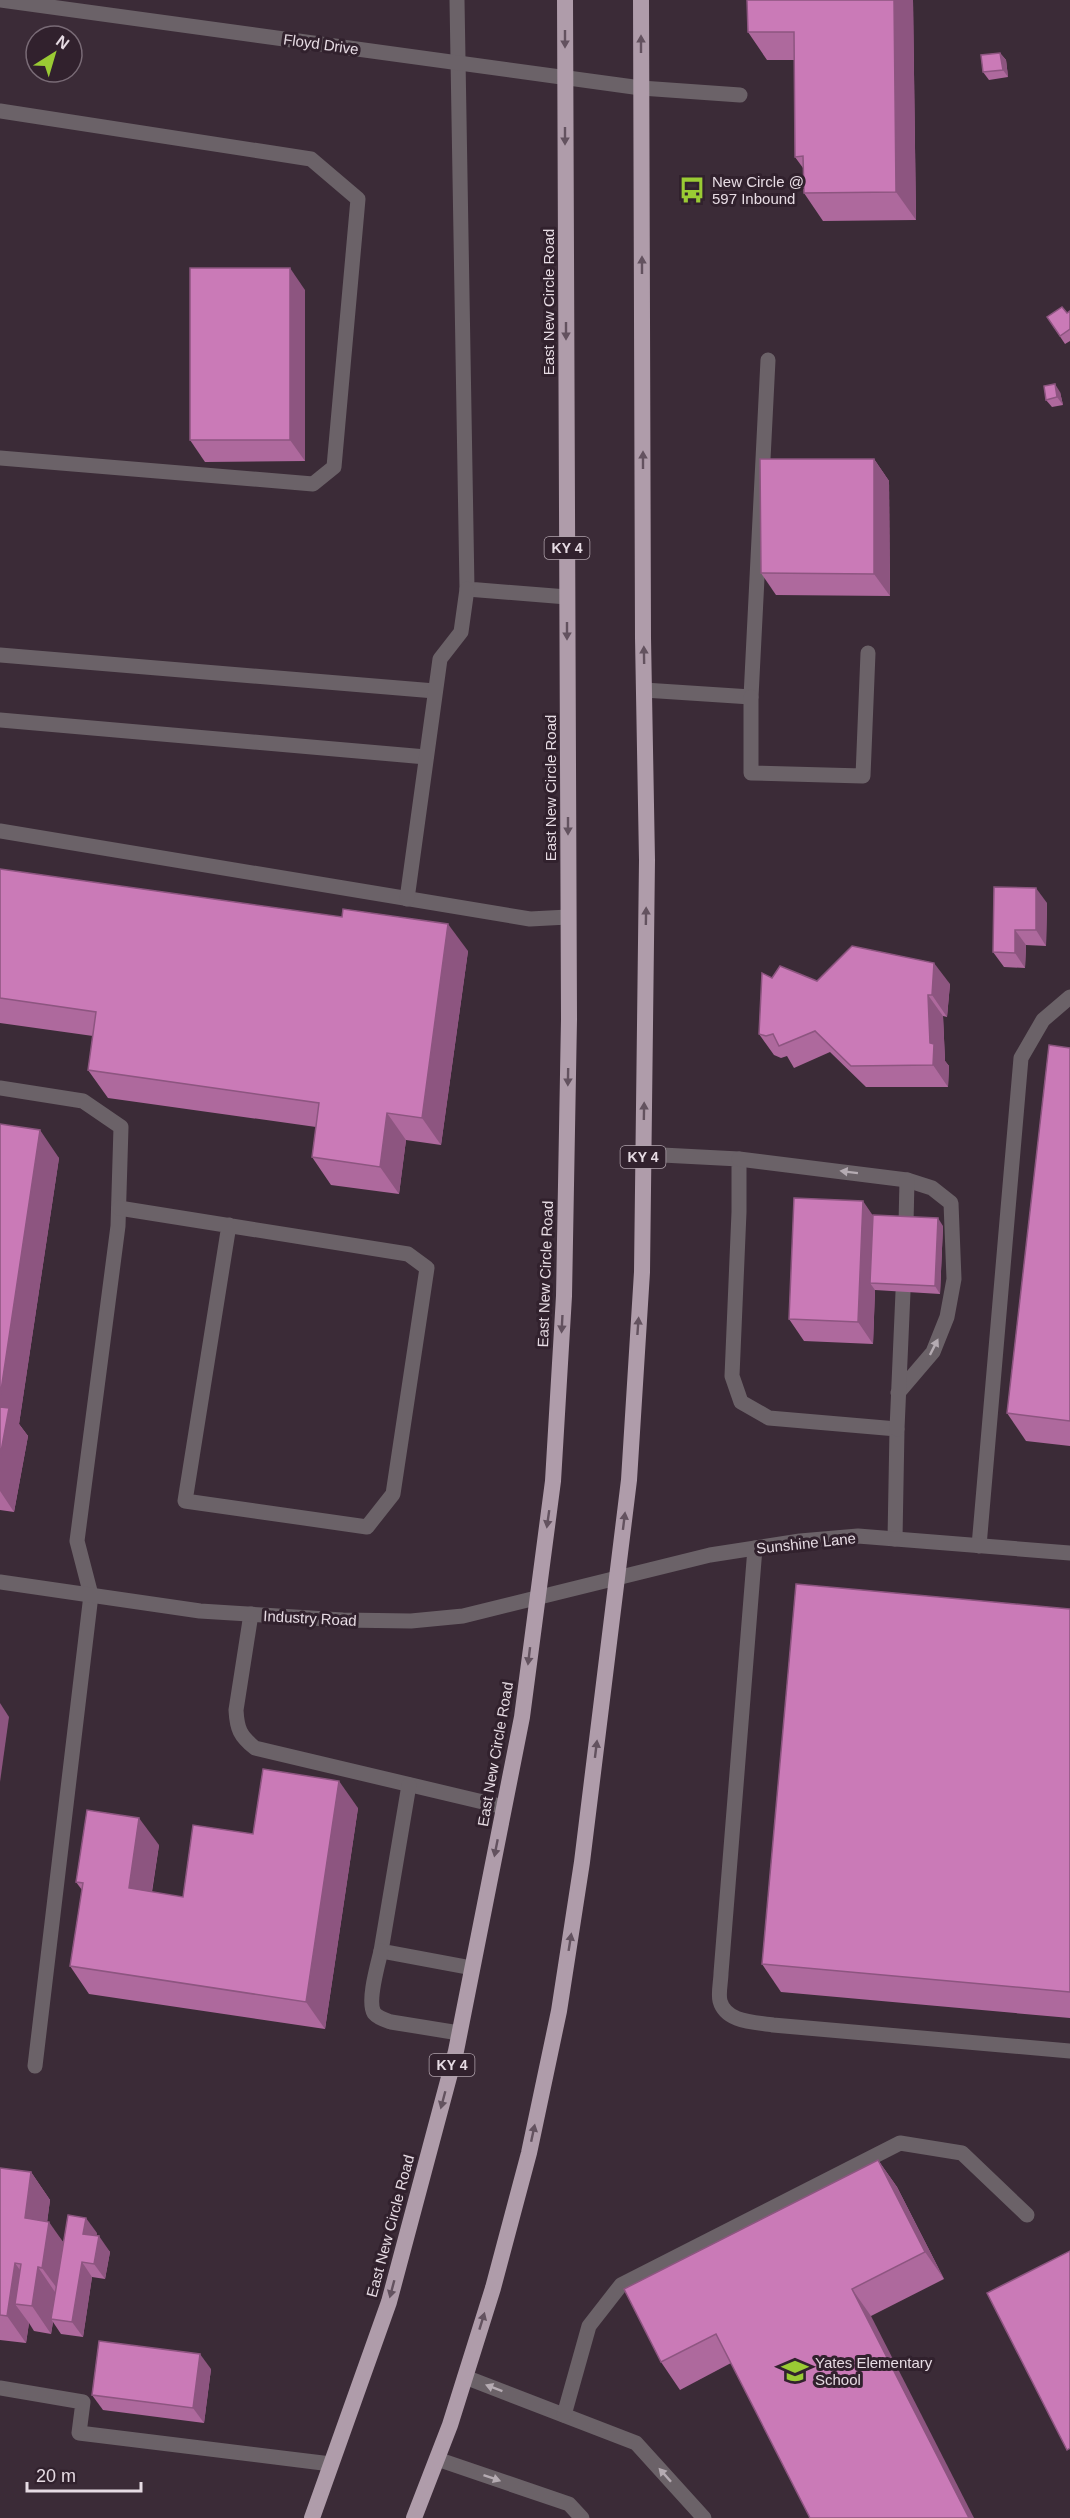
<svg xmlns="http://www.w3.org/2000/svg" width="1070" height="2518" viewBox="0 0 1070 2518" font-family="Helvetica,sans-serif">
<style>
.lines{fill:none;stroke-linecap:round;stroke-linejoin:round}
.service{stroke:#6b6268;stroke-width:15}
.minor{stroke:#6b6268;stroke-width:15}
.trunk{stroke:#af9caa;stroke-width:16}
.wall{fill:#ae699d}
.shaded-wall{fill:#8d5580}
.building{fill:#ca7ab7;stroke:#8d5580;stroke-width:1.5}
.oneway{fill:#63525f}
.oneway2{fill:#b5abb2}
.labels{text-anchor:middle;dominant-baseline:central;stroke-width:6;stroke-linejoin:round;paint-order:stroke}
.shield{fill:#31212d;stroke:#b0a3ac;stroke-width:1.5}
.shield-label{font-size:14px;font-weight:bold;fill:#e6dbe3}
.street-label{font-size:15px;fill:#e6dbe3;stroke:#31212d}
.poi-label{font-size:15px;fill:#e6dbe3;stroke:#31212d;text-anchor:start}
</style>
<rect width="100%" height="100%" fill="#3b2b37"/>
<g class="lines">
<g class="service">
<path d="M457,0L467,589L567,597"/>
<path d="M641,88L740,95"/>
<path d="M0,111L311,159L358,199L334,467L313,484L0,458"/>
<path d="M0,655L435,691"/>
<path d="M644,690L751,697L768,360"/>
<path d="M751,697V773L863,776L868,653"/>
<path d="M0,720L426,757"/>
<path d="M0,831L530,919L568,917"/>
<path d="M407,899L440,659L461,632L467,589"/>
<path d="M0,1088L83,1101L121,1127L118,1226L77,1541L91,1595L35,2066"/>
<path d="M643,1154L739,1159V1212L732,1376L741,1402L769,1418L897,1429L895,1539"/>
<path d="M739,1159L907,1180L932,1188L951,1203L954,1279L947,1317L933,1352L898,1393"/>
<path d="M119,1208L408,1254L427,1268L393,1494L367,1527L185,1501L229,1225"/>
<path d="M906,1224L907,1180"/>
<path d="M897,1429L903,1292"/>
<path d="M979,1546L1021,1058L1043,1020L1070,997"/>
<path d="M755,1548L721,1973C721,1981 718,1993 720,2001C726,2023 756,2022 773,2025L1070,2051"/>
<path d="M251,1614L236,1710C237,1729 240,1736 255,1748L504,1807"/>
<path d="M409,1785L381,1951L472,1968"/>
<path d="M381,1951C378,1964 367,2001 374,2013C378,2018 385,2020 391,2022L459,2033"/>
<path d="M465,2377L636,2443L704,2518"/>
<path d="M0,2388L83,2402L79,2433L331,2464"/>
<path d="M564,2415L589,2326L621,2285L900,2143L962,2153L1027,2215"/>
<path d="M437,2459L569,2504L582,2518"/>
</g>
<g class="minor">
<path d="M0,0L641,88"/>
<path d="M0,1582L200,1611L343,1620L411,1621L463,1616L710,1555L800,1541L858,1536L1070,1553"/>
</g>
<g class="trunk">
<path d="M312,2518L389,2302L456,2051L522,1717L553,1481L564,1296L569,1019L565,0"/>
<path d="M414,2518L450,2425L493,2288L529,2153L559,2011L582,1862L629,1480L642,1272L647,860L643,638L641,0"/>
</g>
</g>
<g class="wall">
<path d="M747,0H913L916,220L823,221L804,193L803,168L795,157L794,60H767L748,32Z"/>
<path d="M1000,53L1006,60L1008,77L989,80L983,72Z"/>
<path d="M305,290V461L205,462L190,440Z"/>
<path d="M1070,311V341L1065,344L1047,317L1067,313Z"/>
<path d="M1060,392L1063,405L1052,407L1046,400Z"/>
<path d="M874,459L889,481L890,596L776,595L761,573Z"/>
<path d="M0,869L468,951L441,1145L406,1140L399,1194L331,1185L312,1157L316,1127L108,1098L88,1070L93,1036L0,1023Z"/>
<path d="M994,887L1047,903L1046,946L1026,945L1025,968L1004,967L993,952Z"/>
<path d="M772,978L817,981L950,984L947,1017L943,1016L945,1061L949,1066L948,1087H866L830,1052L794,1068L787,1056L781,1058L774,1055L759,1034Z"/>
<path d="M1070,1048V1446L1026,1441L1007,1413Z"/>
<path d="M0,1124L59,1158L19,1424L28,1436L14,1512L0,1510Z"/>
<path d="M873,1215L943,1226L940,1294L875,1290L873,1344L804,1341L789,1319Z"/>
<path d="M1070,1609V2018L781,1992L762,1964Z"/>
<path d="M358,1808L325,2029L89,1994L70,1966L82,1890L76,1882L159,1845L152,1892L183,1897L253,1834Z"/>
<path d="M878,2160L897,2187L944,2279L871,2316L731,2363L680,2390L661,2362Z"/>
<path d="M0,2168L31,2172L50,2200L47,2222L63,2242L97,2233L96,2236L110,2252L105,2279L92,2277L83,2337L61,2334L53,2322L51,2334L34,2331L29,2323L26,2343L0,2340Z"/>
<path d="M211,2369L204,2423L103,2410L92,2395Z"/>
</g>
<g class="shaded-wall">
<path d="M894,0H913L916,220L896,192Z"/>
<path d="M1000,53L1006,60L1008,77L1003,70Z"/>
<path d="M290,268L305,290V461L290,440Z"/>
<path d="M1055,384L1060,392L1063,405L1057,397Z"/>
<path d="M874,459L889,481L890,596L874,574Z"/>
<path d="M1036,888L1047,903L1046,946L1036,930Z"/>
<path d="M448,924L468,951L441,1145L422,1118Z"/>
<path d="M1015,930L1026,945L1025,968L1015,953Z"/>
<path d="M934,963L950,984L947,1017L932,995Z"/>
<path d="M928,995L943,1016L945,1061L949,1066L948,1087L933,1065L930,1043Z"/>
<path d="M387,1113L406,1140L399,1194L380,1167Z"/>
<path d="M40,1130L59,1158L19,1424L28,1436L14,1512L0,1491V1397Z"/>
<path d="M863,1201L878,1223L870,1283L875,1290L873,1344L858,1322Z"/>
<path d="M938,1218L943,1226L940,1294L935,1286Z"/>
<path d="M0,1703L9,1717L0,1782Z"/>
<path d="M339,1781L358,1808L325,2029L306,2002Z"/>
<path d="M139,1818L159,1845L148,1915L129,1888Z"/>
<path d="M878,2160L897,2187L944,2279L925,2252Z"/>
<path d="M31,2172L50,2200L44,2246L25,2218Z"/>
<path d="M86,2218L97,2233L94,2249L83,2234Z"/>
<path d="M49,2222L68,2249L62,2295L42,2268Z"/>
<path d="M99,2236L110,2252L105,2279L94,2264Z"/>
<path d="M82,2262L92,2277L83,2337L72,2322Z"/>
<path d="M15,2263L34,2290L15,2304L29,2323L26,2343L7,2316Z"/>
<path d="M38,2267L57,2295L51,2319L53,2322L51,2334L32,2306Z"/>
<path d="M852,2289L871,2316L974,2518H969Z"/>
<path d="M200,2354L211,2369L204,2423L193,2408Z"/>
</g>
<g class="building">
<path d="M747,0H894L896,192L804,193L803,156L795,157L794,32H748Z"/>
<path d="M1000,53L1003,70L983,72L981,55Z"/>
<rect x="190" y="268" width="100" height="172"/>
<path d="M1062,307L1067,313L1070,311V329L1060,336L1047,317Z"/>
<path d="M1055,384L1057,397L1046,400L1044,386Z"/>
<path d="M760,459H874V574L761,573Z"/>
<path d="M0,869L342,917L343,909L448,924L422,1118L387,1113L380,1167L312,1157L319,1103L88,1070L96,1012L0,998Z"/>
<path d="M994,887L1036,888V930H1015V953L993,952Z"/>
<path d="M852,946L934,963L932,995H928L930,1043L934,1044L933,1065L851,1066L815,1031L779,1046L773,1034L766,1036L759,1034L762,973L772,978L780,966L817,981Z"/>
<path d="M1049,1045L1070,1048V1421L1007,1413Z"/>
<path d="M0,1124L40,1130L0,1397Z"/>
<path d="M794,1198L863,1201L858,1322L789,1319Z"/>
<path d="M873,1215L938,1218L935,1286L870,1283Z"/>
<path d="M0,1407L9,1408L0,1457Z"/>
<path d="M796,1584L1070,1609V1992L762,1964Z"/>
<path d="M263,1769L339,1781L306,2002L70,1966L83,1883L76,1882L87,1810L139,1818L129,1888L183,1897L193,1825L253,1834Z"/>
<path d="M878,2160L925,2252L852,2289L969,2518H810L716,2334L661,2362L624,2289Z"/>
<path d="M0,2168L31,2172L25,2218L49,2222L42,2268L38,2267L32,2306L15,2304L21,2264L15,2263L7,2316L0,2315Z"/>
<path d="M68,2215L86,2218L83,2234L99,2236L94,2264L82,2262L72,2322L51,2319Z"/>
<path d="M1070,2251V2448L1067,2450L987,2293Z"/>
<path d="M99,2341L200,2354L193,2408L92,2395Z"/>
</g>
<defs><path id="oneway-solid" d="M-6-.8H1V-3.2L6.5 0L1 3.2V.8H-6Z" transform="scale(1.5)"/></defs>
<g class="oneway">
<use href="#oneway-solid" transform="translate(565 39) rotate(90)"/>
<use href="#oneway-solid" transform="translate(641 44) rotate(-90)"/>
<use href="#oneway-solid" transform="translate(565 136) rotate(90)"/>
<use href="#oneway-solid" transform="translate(642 265) rotate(-90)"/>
<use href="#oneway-solid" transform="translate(566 331) rotate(90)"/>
<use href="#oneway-solid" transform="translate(643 460) rotate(-90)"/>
<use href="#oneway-solid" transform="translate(567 631) rotate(90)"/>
<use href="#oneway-solid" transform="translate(644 655) rotate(-91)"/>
<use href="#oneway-solid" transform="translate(568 826) rotate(90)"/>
<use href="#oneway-solid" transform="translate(646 916) rotate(-89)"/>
<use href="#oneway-solid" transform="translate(568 1077) rotate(91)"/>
<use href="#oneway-solid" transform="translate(644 1111) rotate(-89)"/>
<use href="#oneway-solid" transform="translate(562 1324) rotate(93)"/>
<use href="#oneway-solid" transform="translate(638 1326) rotate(-86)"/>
<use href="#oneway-solid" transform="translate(548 1519) rotate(98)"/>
<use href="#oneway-solid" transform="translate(624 1521) rotate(-83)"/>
<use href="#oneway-solid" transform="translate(529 1656) rotate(97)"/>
<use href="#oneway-solid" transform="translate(596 1749) rotate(-83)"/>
<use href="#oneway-solid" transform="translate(496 1848) rotate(101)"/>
<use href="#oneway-solid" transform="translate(570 1942) rotate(-81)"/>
<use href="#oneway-solid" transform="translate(443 2100) rotate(105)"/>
<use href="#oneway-solid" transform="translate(533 2133) rotate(-78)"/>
<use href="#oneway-solid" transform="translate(392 2289) rotate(105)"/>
<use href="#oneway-solid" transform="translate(482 2321) rotate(-73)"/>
</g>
<g class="oneway2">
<use href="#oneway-solid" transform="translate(849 1172) rotate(-173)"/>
<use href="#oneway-solid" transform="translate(934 1347) rotate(-63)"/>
<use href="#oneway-solid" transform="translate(494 2388) rotate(-159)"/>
<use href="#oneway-solid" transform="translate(665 2475) rotate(-132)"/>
<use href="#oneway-solid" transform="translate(492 2478) rotate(19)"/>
</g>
<defs>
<g id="bus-bare" transform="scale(2.07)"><path d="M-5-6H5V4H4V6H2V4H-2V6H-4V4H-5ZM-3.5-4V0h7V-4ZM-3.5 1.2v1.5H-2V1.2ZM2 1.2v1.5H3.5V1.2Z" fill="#9acb34" stroke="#31212d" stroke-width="2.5" paint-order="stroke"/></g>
<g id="school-bare" transform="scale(2.07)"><path d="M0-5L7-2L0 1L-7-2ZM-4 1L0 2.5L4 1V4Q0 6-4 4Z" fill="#9acb34" stroke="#31212d" stroke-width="2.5" paint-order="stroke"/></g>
</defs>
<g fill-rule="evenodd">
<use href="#bus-bare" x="692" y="190"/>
<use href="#school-bare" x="795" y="2371"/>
</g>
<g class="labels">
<g class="shield">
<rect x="544.5" y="537" width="45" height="22" rx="4.5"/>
<rect x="620.5" y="1146" width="45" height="22" rx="4.5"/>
<rect x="429.5" y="2054" width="45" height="22" rx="4.5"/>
</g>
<g class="shield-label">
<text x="567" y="548">KY 4</text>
<text x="643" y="1157">KY 4</text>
<text x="452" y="2065">KY 4</text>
</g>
<g class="street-label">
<text transform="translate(321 44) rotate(8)">Floyd Drive</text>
<text transform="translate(548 302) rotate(-90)">East New Circle Road</text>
<text transform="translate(550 788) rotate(-90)">East New Circle Road</text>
<text transform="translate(545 1274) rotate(-88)">East New Circle Road</text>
<text transform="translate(806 1543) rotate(-6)">Sunshine Lane</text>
<text transform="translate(310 1618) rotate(3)">Industry Road</text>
<text transform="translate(495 1754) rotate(-80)">East New Circle Road</text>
<text transform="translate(390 2226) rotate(-75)">East New Circle Road</text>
</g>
<g class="poi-label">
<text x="712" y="181">New Circle @<tspan x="712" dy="17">597 Inbound</tspan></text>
<text x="815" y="2362">Yates Elementary<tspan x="815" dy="17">School</tspan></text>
</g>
</g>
<g transform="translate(54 54) rotate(37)"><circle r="28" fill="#31212d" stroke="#796b76" stroke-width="1.5"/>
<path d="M0-4.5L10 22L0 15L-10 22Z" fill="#9acb34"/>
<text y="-9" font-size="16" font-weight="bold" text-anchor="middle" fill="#e6dbe3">N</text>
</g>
<path d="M27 2482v9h114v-9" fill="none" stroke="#e6dbe3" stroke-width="3"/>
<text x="36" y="2482" font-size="18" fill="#e6dbe3" stroke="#31212d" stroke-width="4.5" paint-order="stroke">20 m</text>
</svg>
